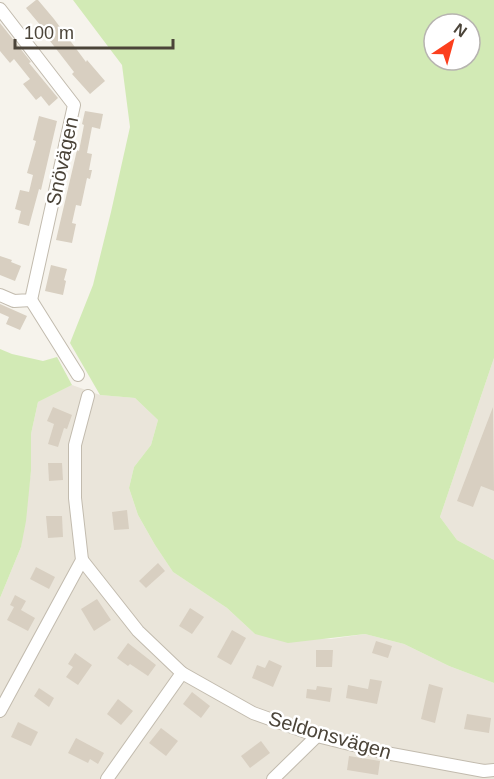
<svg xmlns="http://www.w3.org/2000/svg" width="494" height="779" viewBox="0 0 494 779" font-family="Helvetica,sans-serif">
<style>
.residential{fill:#eae5da}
.green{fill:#d2eab5;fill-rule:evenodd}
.building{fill:#d8cfc1}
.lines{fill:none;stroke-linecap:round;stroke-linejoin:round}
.minor-casing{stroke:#c2bbae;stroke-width:14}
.minor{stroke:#fff;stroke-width:12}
.labels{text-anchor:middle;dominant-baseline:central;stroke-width:5;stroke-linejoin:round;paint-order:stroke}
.street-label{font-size:20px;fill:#4b4439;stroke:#fff}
</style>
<rect width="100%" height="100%" fill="#f6f3ec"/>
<g class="residential">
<path d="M494,358V560L457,540L440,517Z"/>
<path d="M72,385L100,395L135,398L158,420L151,445L134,467L129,488L138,515L155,545L173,572L227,608L255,634L331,639L365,634L404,644L449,666L494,683V779H0V598L21,547L31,471V434L38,402Z"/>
</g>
<g class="green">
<path d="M73,0H494V358L440,517L457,540L494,560V683L449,666L404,644L365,634L288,643L255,634L227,608L173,572L155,545L138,515L129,488L134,467L151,445L158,420L135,398L100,395L70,343L93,285L111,212L130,127L122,65ZM434,24H470V60H434Z"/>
<path d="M0,349L12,354L43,361L57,357L72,385L38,402L31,434V471L26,521L21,547L0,598Z"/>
</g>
<g class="building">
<path d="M36,0H38L54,19L86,62L87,60L105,81L90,94L72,74L74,72L50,41L52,39L26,8Z"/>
<path d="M0,23L31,62L29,63L58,98L49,106L41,96L36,100L23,84L30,79L14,59L10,63L0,51Z"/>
<path d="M85,111L103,114L100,129L92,127L87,153L92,154L89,170H92L90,179L87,178L81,206L76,205L72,223L76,224L72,243L56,240L77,150L79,151L84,125L82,124Z"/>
<path d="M39,116L57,121L41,190L39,189L29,226L18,223L21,211L15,209L20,190L29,192L33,175L27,173L36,141L33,140Z"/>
<path d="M0,256L12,260L11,262L21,266L15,281L0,275Z"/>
<path d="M51,265L67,269L64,280L66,281L63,295L45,291Z"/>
<path d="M0,304L27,316L20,330L6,324L9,317L0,313Z"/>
<path d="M53,407L72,415L67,429L64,428L58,447L48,444L54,424L47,421Z"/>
<path d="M493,407L494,491L481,486L473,507L457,501Z"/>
<path d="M48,463H62L63,480L49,481Z"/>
<path d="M127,510L129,529L114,530L112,512Z"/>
<path d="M46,516H62L63,537L48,538Z"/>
<path d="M158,563L165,571L146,588L139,581Z"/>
<path d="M36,567L55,577L49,589L30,579Z"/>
<path d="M15,595L26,601L21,610L35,618L28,631L7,620L14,607L10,605Z"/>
<path d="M97,599L111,620L94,631L81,609Z"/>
<path d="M190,608L204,617L192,634L179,626Z"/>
<path d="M232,630L246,638L231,665L217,657Z"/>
<path d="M376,641L392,646L388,658L372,653Z"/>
<path d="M128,643L156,665L148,676L130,664L128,666L117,658Z"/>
<path d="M316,650H333L332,667H316Z"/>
<path d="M75,653L92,665L78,685L66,677L73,667L68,664Z"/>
<path d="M269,660L282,666L273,687L252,678L257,665L265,668Z"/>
<path d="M370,679L382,681L377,704L346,698L348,685L368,689Z"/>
<path d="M429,684L443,688L435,723L421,719Z"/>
<path d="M317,686L332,688L330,702L306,698L307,689L316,690Z"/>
<path d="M39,688L54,698L49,707L34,696Z"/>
<path d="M192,692L210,706L201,718L183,704Z"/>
<path d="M118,699L133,711L121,725L107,714Z"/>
<path d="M467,714L491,718L489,733L464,729Z"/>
<path d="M18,722L38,732L31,746L11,737Z"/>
<path d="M161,728L178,741L166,756L149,743Z"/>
<path d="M76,738L104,753L98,764L90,759L88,763L68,753Z"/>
<path d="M261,741L270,753L250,768L241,756Z"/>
<path d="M349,756L380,761L378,775L347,770Z"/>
</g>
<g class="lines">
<g class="minor-casing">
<g id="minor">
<path d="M0,9L74,105L31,300L14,301L0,295"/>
<path d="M31,300L78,375"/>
<path d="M82,560L138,631L182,673L253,713L317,736L386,753L484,771L494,770"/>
<path d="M0,711L82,560L75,498V445L88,396"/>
<path d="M107,779L182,673"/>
<path d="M273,779L317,736"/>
</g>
</g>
<use href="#minor" class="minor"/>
</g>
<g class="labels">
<g class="street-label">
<text transform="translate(62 161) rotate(-78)">Snövägen</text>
<text transform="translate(330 735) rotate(16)">Seldonsvägen</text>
</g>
</g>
<g transform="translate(452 42) rotate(36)"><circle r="28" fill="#ffffff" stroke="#b7b4b0" stroke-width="1.5"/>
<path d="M0-4.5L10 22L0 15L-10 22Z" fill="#fc3f1d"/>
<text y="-9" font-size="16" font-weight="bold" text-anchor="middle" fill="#4b4439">N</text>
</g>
<path d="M15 39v9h158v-9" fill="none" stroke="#4b4439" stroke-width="3"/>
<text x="24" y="39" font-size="18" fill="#4b4439" stroke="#ffffff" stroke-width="4.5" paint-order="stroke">100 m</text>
</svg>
